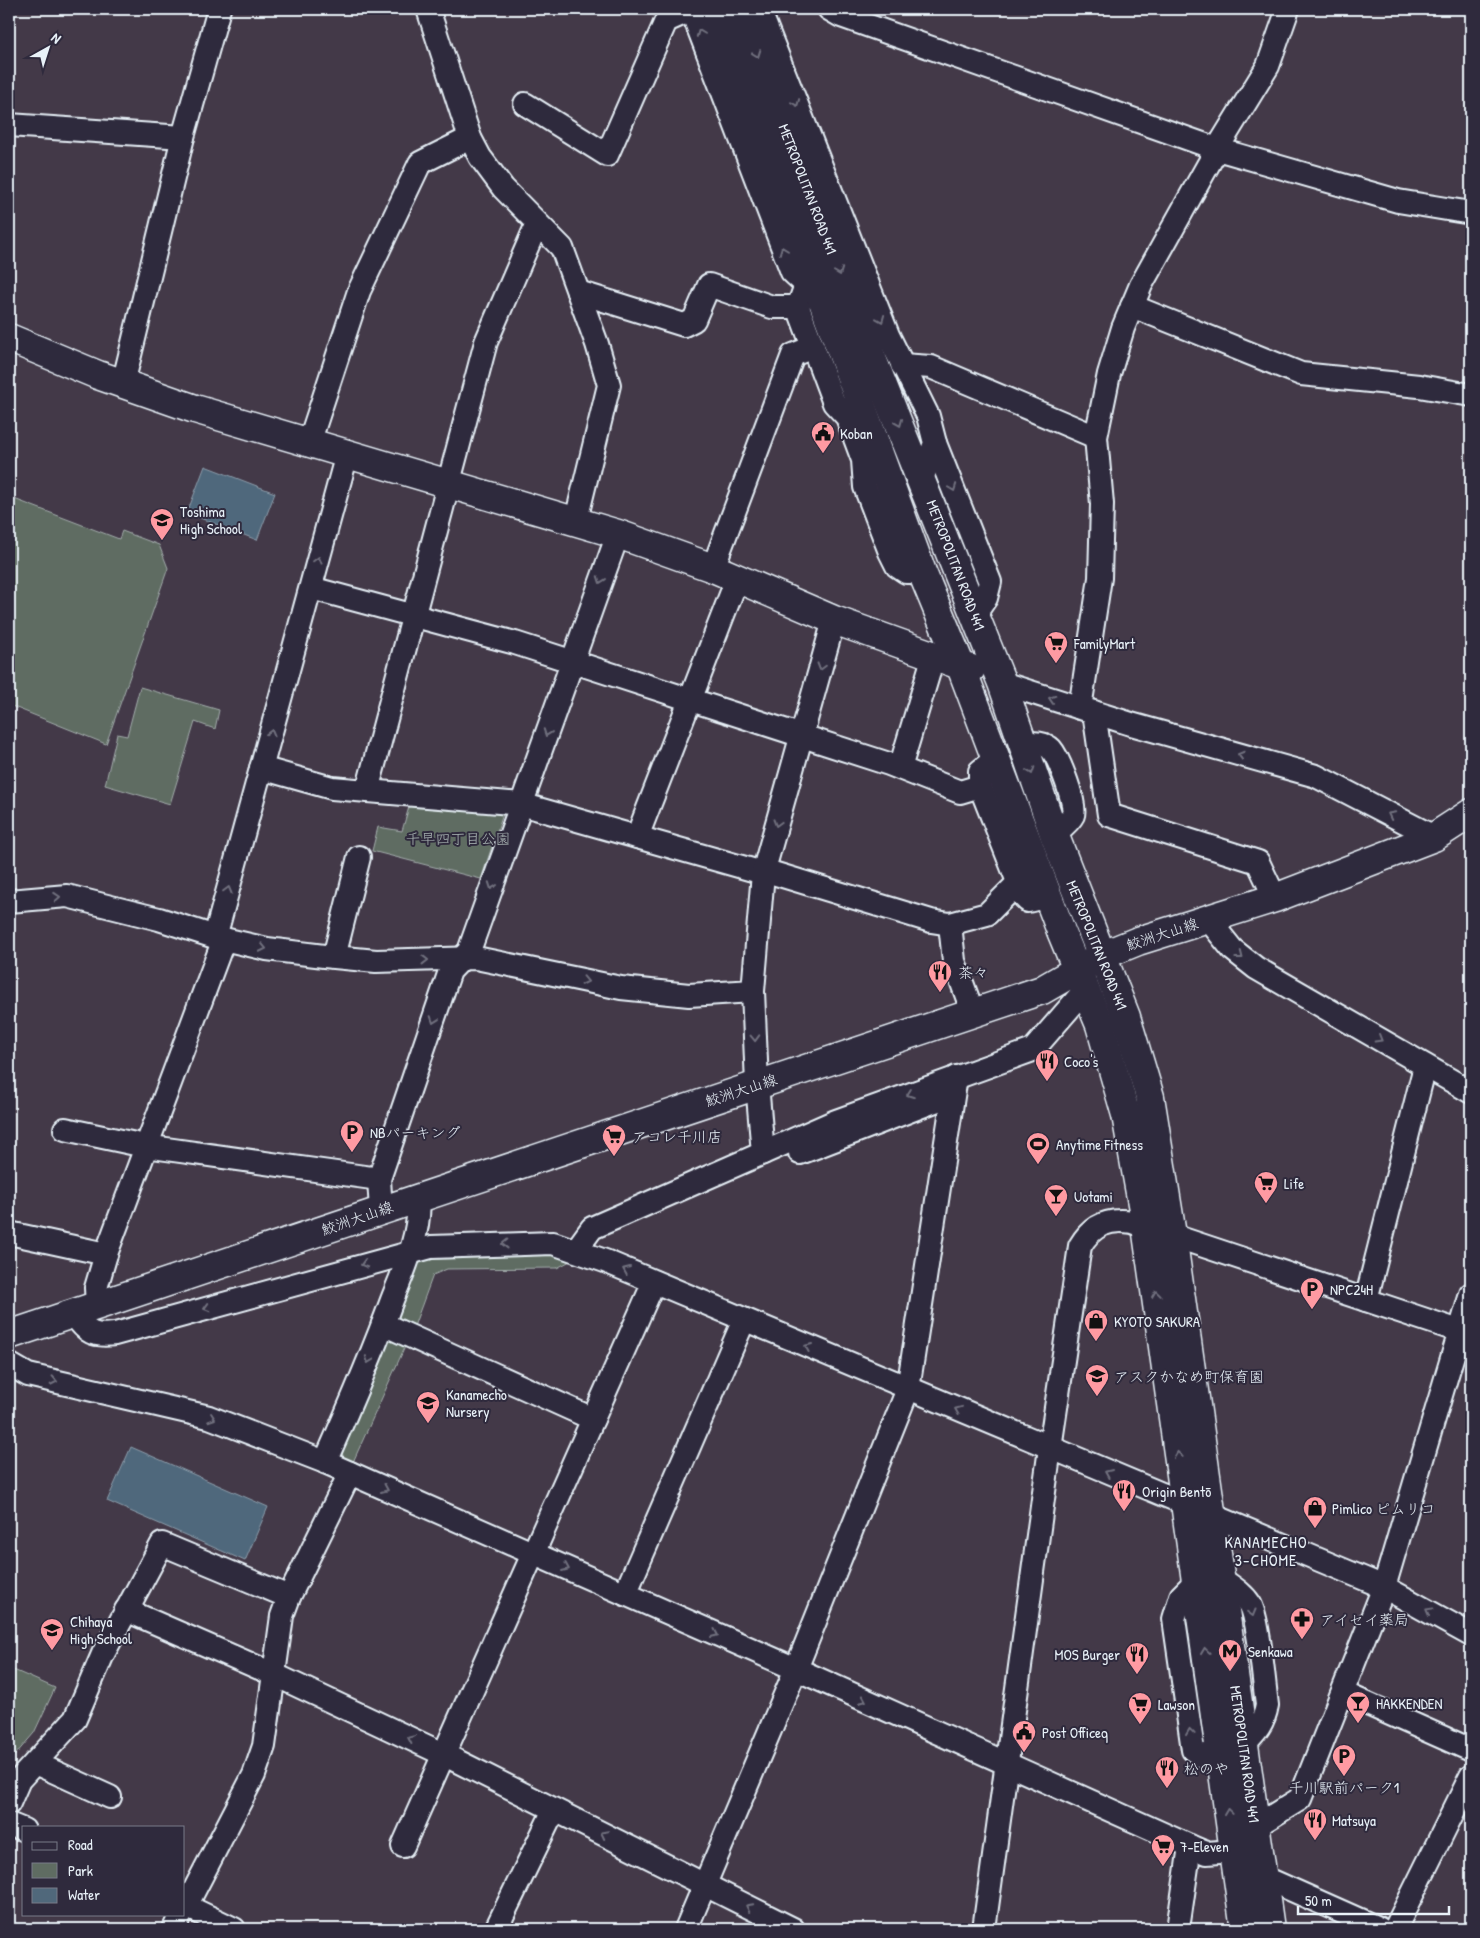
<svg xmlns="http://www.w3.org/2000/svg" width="1480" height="1938" viewBox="0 0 1480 1938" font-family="'Patrick Hand','Klee One',sans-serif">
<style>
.green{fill:#5f6c62;stroke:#a4aead}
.water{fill:#50687b;stroke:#8d9fad}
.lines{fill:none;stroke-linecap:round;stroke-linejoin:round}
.street-casing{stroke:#e8f1f8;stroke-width:26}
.secondary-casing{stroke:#e8f1f8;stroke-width:31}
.street{stroke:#2f2a3d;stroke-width:22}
.secondary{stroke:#2f2a3d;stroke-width:28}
.oneway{stroke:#70707e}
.labels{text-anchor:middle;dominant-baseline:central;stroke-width:4;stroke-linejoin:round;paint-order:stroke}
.street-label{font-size:15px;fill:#e8f1f8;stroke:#2f2a3d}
.poi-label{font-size:15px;fill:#e8f1f8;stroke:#2f2a3d;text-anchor:start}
.park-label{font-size:15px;fill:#aab5b4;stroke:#2f2a3d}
.neighbourhood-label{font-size:16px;letter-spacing:1px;fill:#e8f1f8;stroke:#2f2a3d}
</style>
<rect width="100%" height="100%" fill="#433948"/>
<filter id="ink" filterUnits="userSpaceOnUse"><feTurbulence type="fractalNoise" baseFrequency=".02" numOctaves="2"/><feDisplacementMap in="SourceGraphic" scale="10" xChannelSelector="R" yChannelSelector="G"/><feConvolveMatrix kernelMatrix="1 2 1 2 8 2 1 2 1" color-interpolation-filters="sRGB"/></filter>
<g filter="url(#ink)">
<g class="green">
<path d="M9,497L119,539L122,531L159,545L168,568L106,744L9,705Z"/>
<path d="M140,687L219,710L215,729L195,722L170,804L105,785L117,734L127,736Z"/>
<path d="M411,800L505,808L481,879L372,851L378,827L402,831Z"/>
<path d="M550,1251L572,1260L557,1268L447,1269L433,1275L413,1329L392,1317L417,1258Z"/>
<path d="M388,1332L408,1340L353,1462L343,1457L340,1438Z"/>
<path d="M9,1668L55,1688L34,1733L9,1762Z"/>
</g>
<g class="water">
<path d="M205,466L275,493L257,540L187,513Z"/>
<path d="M131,1447L268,1507L245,1561L107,1501Z"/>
</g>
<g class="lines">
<g class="street-casing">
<g id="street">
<path d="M428,9L470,138L480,157L503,188L562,248L597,344L609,385L576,520"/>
<path d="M691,9L792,272L817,295"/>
<path d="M759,9L888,335L928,416L935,443L922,479"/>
<path d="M829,9L841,16L1217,149L1398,201L1471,213"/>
<path d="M525,104L607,155L666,21L691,10"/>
<path d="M9,125L183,137"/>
<path d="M806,285L798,307L834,403L847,417L863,460L865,487L890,552L897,566L906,572H922"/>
<path d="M578,292L684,325L694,320L709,285L772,307H798"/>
<path d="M1132,306L1301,374L1419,386L1471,395"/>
<path d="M902,365L931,367L1096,437"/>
<path d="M123,384L183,137L219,9"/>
<path d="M309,443L359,291L420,163L470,138"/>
<path d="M935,443L990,582L986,598L975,614"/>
<path d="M713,568L793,355L813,347"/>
<path d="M311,588L515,643L889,764L960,792L980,786"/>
<path d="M1002,683L1131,724L1316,776L1434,837"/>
<path d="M1080,708L1100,578L1102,504L1096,437L1109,374L1123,328L1141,285L1217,149L1268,66L1288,9"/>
<path d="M1094,712L1109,815L1258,862L1275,898"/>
<path d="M1022,743C1032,743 1044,742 1051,749C1059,758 1077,805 1073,815C1069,823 1060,829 1054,834"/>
<path d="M996,758L980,771V786L1024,897L1028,901L1048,896"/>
<path d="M261,768L332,788L521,804L763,873"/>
<path d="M900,768L934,655"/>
<path d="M367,791L486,342L537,224"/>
<path d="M637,837L737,579"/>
<path d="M763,870L931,921L950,924L987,914L1019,882"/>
<path d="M9,901L67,896L159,919L215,937L267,949L324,956L376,961L476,958L621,988L689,995L753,991"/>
<path d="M1208,919L1232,949L1256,968L1471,1092"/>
<path d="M950,924L954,961L973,1013"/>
<path d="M215,937L347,454"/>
<path d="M334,957L359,857"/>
<path d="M65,1129L145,1146L379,1179"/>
<path d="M763,1153L757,1084L753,991L763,873L834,620"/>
<path d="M800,1153L940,1099"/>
<path d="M381,1210L379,1179L450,971L469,951L618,534"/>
<path d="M9,1233L106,1254"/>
<path d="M576,1250L592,1228L836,1121L1033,1050L1085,990"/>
<path d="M1366,1300L1425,1066"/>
<path d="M97,1305L96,1288L106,1254L224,939"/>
<path d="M72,1313C88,1332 90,1337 115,1334L431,1247L553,1243L605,1261L1384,1587L1471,1635"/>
<path d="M383,1324L593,1419"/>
<path d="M9,1364L28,1375L209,1417L325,1462L796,1669L1190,1846L1206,1853L1234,1851L1263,1877L1380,1929"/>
<path d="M325,1462C349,1408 372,1355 392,1300C404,1270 422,1230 418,1197"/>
<path d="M1220,1578C1231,1586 1243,1593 1250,1604C1259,1619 1264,1684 1267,1705C1264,1723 1256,1732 1244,1744"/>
<path d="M1196,1581L1181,1596L1174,1619L1193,1750L1203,1757H1220"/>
<path d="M625,1594L744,1320"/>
<path d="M126,1610L273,1674L443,1754L793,1929"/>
<path d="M1343,1693L1471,1750"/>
<path d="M35,1763L110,1797"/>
<path d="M9,1803L19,1780L75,1719L103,1654L162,1544L289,1597"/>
<path d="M9,1824L24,1830"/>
<path d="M1246,1837L1256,1826L1300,1799L1384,1587L1471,1294"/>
<path d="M403,1846L654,1282"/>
<path d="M186,1906L234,1929"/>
<path d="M184,1910L254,1775L264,1746L282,1616L289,1597L350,1473"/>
<path d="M174,1929L181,1914"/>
<path d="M496,1929L554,1810"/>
<path d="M686,1929L796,1669L908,1389L956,1077"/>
<path d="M984,1929L1050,1448L1080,1246C1092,1225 1109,1218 1132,1222L1471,1335"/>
<path d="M1178,1929L1190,1846"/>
<path d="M1395,1929L1471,1776"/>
</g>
</g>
<g class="secondary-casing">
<g id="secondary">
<path d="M714,9L843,355L922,572L960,664L1061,931L1100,1025L1126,1115L1146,1226L1245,1929"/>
<path d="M740,9L865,341L1002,683L1054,834L1126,1017L1150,1097L1172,1235L1270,1929"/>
<path d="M9,338L98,375L195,409L618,534L713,568L834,620L971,669"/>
<path d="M9,1335L1042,990L1101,956L1138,941L1275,898L1434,837L1471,813"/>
</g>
</g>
<use href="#street" class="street"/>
<use href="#secondary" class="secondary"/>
</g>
<defs><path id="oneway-chevron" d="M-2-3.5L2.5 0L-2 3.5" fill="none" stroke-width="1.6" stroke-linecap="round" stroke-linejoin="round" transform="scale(1.25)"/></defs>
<g class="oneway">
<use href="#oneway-chevron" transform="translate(700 33) rotate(-111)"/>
<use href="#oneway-chevron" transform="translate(757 54) rotate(69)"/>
<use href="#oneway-chevron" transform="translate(796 103) rotate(69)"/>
<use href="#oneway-chevron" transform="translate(783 250) rotate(-111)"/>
<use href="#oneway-chevron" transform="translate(839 272) rotate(69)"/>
<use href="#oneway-chevron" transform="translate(881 319) rotate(68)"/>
<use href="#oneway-chevron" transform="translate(899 423) rotate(68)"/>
<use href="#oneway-chevron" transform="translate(953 488) rotate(69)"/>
<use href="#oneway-chevron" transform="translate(318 560) rotate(-75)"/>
<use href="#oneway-chevron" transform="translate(601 580) rotate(110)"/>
<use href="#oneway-chevron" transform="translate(821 667) rotate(106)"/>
<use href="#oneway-chevron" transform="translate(1052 699) rotate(-162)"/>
<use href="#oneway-chevron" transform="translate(271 733) rotate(-75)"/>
<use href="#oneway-chevron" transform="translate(547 733) rotate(110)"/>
<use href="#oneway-chevron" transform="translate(1241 755) rotate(-164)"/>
<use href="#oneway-chevron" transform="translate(1031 771) rotate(71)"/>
<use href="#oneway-chevron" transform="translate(1391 815) rotate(-153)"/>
<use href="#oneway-chevron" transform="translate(777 823) rotate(106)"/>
<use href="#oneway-chevron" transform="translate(492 886) rotate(110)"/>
<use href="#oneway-chevron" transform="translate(228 890) rotate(-75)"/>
<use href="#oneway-chevron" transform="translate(57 897) rotate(-4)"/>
<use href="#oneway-chevron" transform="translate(263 948) rotate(12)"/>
<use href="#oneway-chevron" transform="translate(1240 956) rotate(38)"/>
<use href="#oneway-chevron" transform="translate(425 960)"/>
<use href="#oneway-chevron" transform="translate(585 981) rotate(12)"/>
<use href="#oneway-chevron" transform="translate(434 1020) rotate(109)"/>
<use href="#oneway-chevron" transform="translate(755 1038) rotate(88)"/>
<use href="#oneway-chevron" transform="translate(1379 1039) rotate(30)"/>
<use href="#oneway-chevron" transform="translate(910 1094) rotate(160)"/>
<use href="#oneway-chevron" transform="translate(505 1244) rotate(179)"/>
<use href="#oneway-chevron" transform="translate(364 1264) rotate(164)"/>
<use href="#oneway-chevron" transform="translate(626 1270) rotate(-157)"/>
<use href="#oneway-chevron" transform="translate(1156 1294) rotate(-98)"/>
<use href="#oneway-chevron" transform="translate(207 1308) rotate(164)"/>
<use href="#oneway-chevron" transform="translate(808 1347) rotate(-157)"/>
<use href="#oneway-chevron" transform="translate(369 1360) rotate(111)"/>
<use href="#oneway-chevron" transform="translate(54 1381) rotate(12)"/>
<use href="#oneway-chevron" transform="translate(958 1410) rotate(-158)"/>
<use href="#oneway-chevron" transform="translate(212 1418) rotate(19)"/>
<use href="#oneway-chevron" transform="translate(1178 1455) rotate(-98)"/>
<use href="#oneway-chevron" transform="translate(1108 1473) rotate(-157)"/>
<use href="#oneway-chevron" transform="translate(385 1489) rotate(24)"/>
<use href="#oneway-chevron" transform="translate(566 1568) rotate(23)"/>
<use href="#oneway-chevron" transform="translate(1429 1611) rotate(-151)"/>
<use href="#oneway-chevron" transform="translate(1252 1613) rotate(75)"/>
<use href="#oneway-chevron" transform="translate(715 1634) rotate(24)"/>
<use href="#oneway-chevron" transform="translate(1205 1651) rotate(-98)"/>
<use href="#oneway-chevron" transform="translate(863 1700) rotate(24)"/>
<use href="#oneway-chevron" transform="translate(1190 1732) rotate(-98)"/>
<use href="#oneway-chevron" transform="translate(411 1739) rotate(-155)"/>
<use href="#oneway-chevron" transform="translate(1228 1812) rotate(-98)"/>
<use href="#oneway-chevron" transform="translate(604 1834) rotate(-153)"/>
<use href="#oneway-chevron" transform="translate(749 1907) rotate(-153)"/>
</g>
</g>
<defs>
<g id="civic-pin" transform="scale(1.25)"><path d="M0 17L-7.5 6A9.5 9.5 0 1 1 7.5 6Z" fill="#ff9aa2" stroke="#2f2a3d"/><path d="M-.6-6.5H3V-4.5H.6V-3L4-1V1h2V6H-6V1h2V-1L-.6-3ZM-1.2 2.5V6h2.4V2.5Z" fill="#111"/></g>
<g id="school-pin" transform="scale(1.25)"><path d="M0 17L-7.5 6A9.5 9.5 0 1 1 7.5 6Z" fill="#ff9aa2" stroke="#2f2a3d"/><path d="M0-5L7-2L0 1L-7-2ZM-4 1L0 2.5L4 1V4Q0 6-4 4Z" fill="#111"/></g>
<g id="supermarket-pin" transform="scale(1.25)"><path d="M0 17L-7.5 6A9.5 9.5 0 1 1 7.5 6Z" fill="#ff9aa2" stroke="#2f2a3d"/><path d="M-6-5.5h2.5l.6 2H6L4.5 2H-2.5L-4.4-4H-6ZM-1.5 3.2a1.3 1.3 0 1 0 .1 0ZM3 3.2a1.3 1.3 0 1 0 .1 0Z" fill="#111"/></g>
<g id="restaurant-pin" transform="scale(1.25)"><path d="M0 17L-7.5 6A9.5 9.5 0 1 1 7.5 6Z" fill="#ff9aa2" stroke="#2f2a3d"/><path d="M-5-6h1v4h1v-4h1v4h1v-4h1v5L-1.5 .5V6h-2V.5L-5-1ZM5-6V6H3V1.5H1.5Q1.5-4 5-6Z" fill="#111"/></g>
<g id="parking-pin" transform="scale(1.25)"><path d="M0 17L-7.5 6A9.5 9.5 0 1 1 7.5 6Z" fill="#ff9aa2" stroke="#2f2a3d"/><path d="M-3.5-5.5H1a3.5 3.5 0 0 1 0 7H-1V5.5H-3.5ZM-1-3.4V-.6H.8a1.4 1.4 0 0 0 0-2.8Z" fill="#111"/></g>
<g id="stadium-pin" transform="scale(1.25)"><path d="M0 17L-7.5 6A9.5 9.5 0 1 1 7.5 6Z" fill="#ff9aa2" stroke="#2f2a3d"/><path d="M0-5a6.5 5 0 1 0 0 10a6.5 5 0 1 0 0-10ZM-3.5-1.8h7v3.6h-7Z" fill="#111"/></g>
<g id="bar-pin" transform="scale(1.25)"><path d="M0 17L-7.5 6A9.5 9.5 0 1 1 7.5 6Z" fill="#ff9aa2" stroke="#2f2a3d"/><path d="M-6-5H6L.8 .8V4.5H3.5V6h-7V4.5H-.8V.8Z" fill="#111"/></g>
<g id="shop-pin" transform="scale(1.25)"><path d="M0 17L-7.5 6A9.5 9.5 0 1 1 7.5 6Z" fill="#ff9aa2" stroke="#2f2a3d"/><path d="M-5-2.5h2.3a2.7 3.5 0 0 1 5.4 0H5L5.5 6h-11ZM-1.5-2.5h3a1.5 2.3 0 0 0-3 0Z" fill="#111"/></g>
<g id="pharmacy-pin" transform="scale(1.25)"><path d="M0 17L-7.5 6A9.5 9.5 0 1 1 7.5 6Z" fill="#ff9aa2" stroke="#2f2a3d"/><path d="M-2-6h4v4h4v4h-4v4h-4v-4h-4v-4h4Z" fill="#111"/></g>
<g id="metro-pin" transform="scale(1.25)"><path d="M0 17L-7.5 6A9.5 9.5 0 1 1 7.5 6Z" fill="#ff9aa2" stroke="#2f2a3d"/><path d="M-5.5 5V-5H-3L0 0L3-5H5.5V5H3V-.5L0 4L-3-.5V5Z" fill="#111"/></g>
</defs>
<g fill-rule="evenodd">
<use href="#civic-pin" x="823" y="433"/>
<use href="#school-pin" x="162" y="520"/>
<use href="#supermarket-pin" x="1056" y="643"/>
<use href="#restaurant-pin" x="940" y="972"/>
<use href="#restaurant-pin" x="1047" y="1061"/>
<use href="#parking-pin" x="352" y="1132"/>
<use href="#supermarket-pin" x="614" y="1136"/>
<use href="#stadium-pin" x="1038" y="1144"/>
<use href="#supermarket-pin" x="1266" y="1183"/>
<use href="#bar-pin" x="1056" y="1196"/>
<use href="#parking-pin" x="1312" y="1289"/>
<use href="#shop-pin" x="1096" y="1321"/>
<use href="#school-pin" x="1097" y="1376"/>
<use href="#school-pin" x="428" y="1403"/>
<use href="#restaurant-pin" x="1124" y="1491"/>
<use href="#shop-pin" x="1315" y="1508"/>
<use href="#pharmacy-pin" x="1302" y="1619"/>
<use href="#school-pin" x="52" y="1630"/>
<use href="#metro-pin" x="1230" y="1651"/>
<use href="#restaurant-pin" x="1137" y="1654"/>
<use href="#bar-pin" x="1358" y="1703"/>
<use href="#supermarket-pin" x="1140" y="1704"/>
<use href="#civic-pin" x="1024" y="1732"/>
<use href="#parking-pin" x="1344" y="1756"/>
<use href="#restaurant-pin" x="1167" y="1768"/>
<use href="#restaurant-pin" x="1315" y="1820"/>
<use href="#supermarket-pin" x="1163" y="1846"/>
</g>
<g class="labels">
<g class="street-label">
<text transform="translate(808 189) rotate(69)">METROPOLITAN ROAD 441</text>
<text transform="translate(956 565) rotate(69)">METROPOLITAN ROAD 441</text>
<text transform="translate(1162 934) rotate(-18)">鮫洲大山線</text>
<text transform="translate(1097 945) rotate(68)">METROPOLITAN ROAD 441</text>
<text transform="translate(741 1090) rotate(-18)">鮫洲大山線</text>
<text transform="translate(357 1218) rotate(-19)">鮫洲大山線</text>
<text transform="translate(1245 1754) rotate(82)">METROPOLITAN ROAD 441</text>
</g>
<g class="poi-label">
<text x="840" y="433">Koban</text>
<text x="180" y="511">Toshima<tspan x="180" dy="17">High School</tspan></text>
<text x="1074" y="643">FamilyMart</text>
<text x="958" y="972">茶々</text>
<text x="1064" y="1061">Coco's</text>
<text x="370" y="1132">NBパーキング</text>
<text x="632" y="1136">アコレ千川店</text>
<text x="1056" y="1144">Anytime Fitness</text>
<text x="1284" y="1183">Life</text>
<text x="1074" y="1196">Uotami</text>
<text x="1330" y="1289">NPC24H</text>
<text x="1114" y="1321">KYOTO SAKURA</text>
<text x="1114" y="1376">アスクかなめ町保育園</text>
<text x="446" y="1394">Kanamecho<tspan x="446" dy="17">Nursery</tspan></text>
<text x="1142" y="1491">Origin Bentō</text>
<text x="1332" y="1508">Pimlico ピムリコ</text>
<text x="1320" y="1619">アイセイ薬局</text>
<text x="70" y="1621">Chihaya<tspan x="70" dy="17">High School</tspan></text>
<text x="1248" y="1651">Senkawa</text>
<text x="1120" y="1654" text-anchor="end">MOS Burger</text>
<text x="1376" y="1703">HAKKENDEN</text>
<text x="1158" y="1704">Lawson</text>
<text x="1042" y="1732">Post Officeq</text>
<text x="1184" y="1768">松のや</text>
<text x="1344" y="1787" text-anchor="middle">千川駅前パーク1</text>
<text x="1332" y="1820">Matsuya</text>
<text x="1180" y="1846">7-Eleven</text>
</g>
<g class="park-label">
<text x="458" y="838">千早四丁目公園</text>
</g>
<g class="neighbourhood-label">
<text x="1266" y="1542">KANAMECHO<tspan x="1266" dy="18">3-CHOME</tspan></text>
</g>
</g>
<rect width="1480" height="1938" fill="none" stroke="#2f2a3d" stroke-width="30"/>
<rect x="15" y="15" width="1450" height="1908" fill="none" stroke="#e8f1f8" stroke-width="2" filter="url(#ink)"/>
<rect x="22" y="1826" width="162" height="90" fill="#2f2a3d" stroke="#797a88"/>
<rect x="32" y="1842" width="25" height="8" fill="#2f2a3d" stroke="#797a88"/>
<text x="68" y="1850" font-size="15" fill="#e8f1f8">Road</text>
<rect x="32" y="1863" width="25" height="15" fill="#5f6c62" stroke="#797a88"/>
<text x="68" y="1876" font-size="15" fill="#e8f1f8">Park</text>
<rect x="32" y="1888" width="25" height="15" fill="#50687b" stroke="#797a88"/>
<text x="68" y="1900" font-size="15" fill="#e8f1f8">Water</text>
<g transform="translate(48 48) rotate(39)" stroke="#2f2a3d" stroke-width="4" paint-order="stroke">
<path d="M0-4L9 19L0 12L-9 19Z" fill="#e8f1f8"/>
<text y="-8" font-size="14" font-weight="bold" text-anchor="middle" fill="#e8f1f8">N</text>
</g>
<path d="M1298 1906v8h151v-8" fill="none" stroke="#e8f1f8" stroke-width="2.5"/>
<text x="1305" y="1906" font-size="15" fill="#e8f1f8" stroke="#2f2a3d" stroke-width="4" paint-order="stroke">50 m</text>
</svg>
